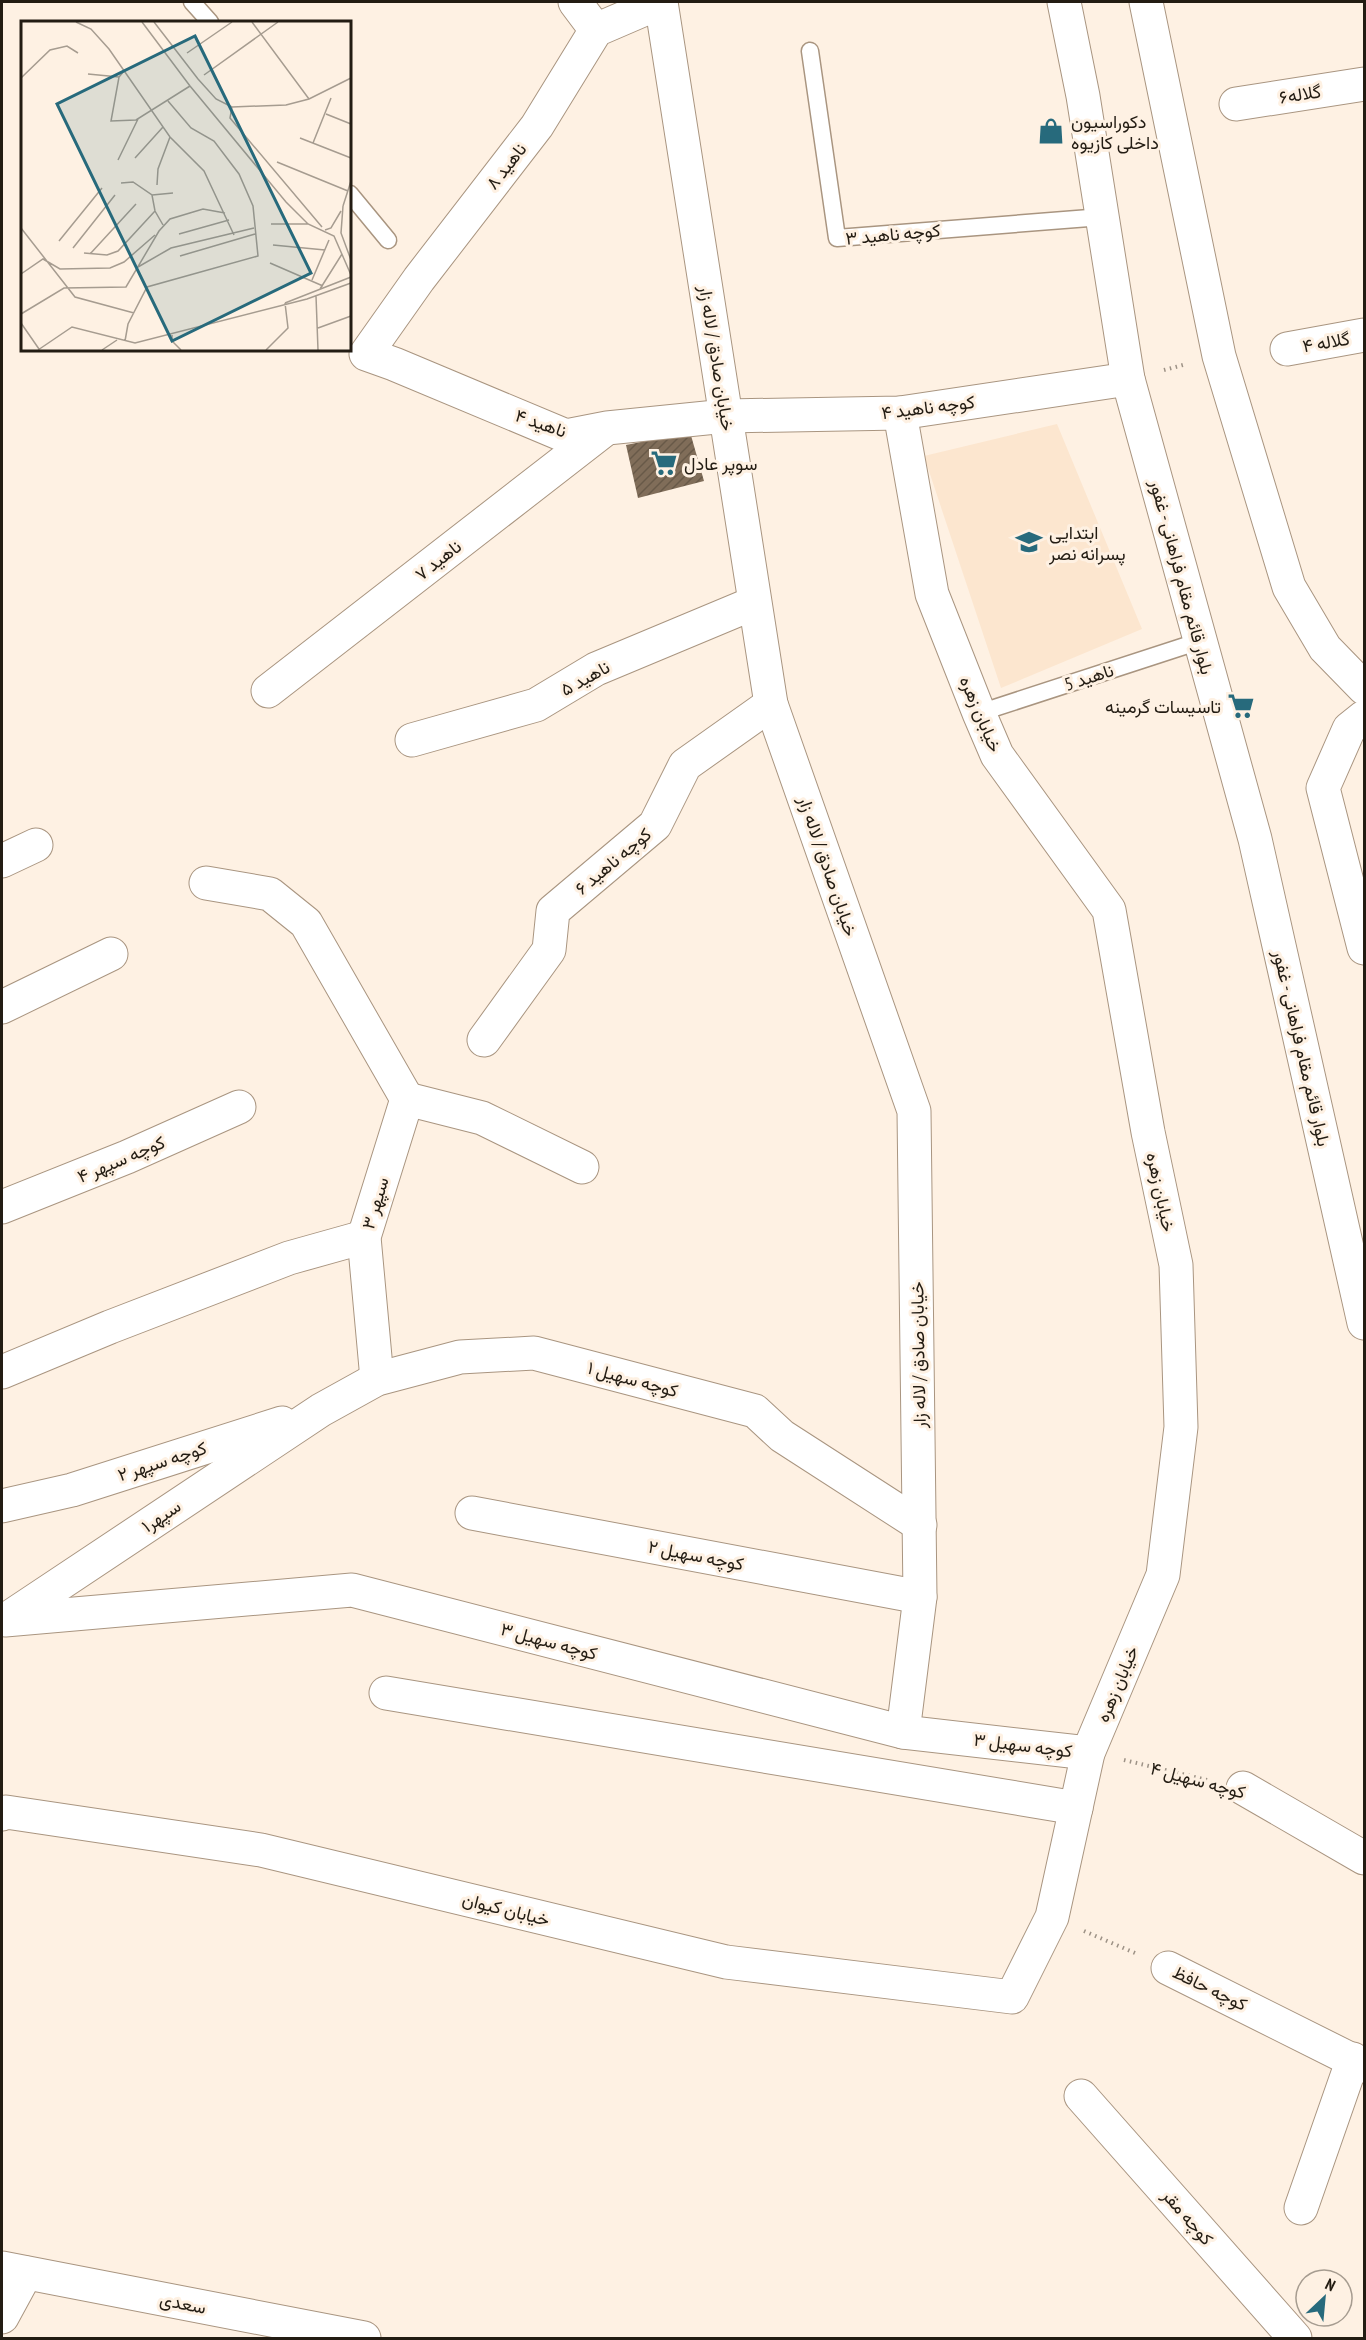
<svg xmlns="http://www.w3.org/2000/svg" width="1366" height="2340" viewBox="0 0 1366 2340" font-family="'PT Sans Narrow',Vazirmatn,sans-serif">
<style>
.built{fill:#fce6cf}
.building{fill:url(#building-hatch)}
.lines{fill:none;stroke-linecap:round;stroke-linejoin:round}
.lane-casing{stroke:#a99580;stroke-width:19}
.street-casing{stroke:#a99580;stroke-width:35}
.secondary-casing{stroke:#a99580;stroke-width:35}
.path{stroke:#9d9286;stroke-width:4;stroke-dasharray:1.5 4.5;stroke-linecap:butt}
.lane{stroke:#fff;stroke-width:16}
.street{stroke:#fff;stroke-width:33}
.secondary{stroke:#fff;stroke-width:33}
.labels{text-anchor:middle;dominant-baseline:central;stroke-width:6;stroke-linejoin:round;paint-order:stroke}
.street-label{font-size:18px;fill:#231c13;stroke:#fef1e3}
.poi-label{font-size:18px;fill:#231c13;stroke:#fef1e3;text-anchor:start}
.inset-road{fill:none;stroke:#a69c90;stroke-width:1.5}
.view{fill:#276a7c;fill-opacity:0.15;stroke:#276a7c;stroke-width:3}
.inset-edge{fill:none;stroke:#231c13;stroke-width:3}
</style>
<defs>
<pattern id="building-hatch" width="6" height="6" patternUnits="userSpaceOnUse" patternTransform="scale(1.5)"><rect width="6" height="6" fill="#806d59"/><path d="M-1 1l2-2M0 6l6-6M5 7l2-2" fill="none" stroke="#685948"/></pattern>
</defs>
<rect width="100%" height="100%" fill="#fef1e3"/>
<path class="built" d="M1057,424L1142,629L1001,688L924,456Z"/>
<path class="building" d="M690,432L704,481L638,498L626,445Z"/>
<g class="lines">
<g class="lane-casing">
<g id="lane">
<path d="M192,2L210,22"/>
<path d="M810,51L837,238L1102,217"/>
<path d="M350,194L388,240"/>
<path d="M979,713L1200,641"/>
</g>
</g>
<g class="street-casing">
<g id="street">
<path d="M575,2L596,30"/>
<path d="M661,2L771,704L914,1111L920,1597L903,1732"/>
<path d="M661,2L596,30L537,126L419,279L366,354L394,364L566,436L607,428L726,416L900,413L1128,379"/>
<path d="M1236,104L1364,84"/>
<path d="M1287,349L1364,335"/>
<path d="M268,691L603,431"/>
<path d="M412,740L536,705L596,669L754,603"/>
<path d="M2,861L36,845"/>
<path d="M206,883L270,894L306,923L407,1099L364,1237L377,1379"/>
<path d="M2,1007L111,954"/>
<path d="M484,1040L549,950L553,911L655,825L685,765L771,704"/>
<path d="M407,1099L482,1118L582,1167"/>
<path d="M2,1207L127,1157L239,1107"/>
<path d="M2,1372L110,1327L289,1258L364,1237"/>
<path d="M2,1506L72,1490L282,1423"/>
<path d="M472,1513L920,1597"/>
<path d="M7,1619L321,1410L377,1379L460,1357L534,1353L755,1411L782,1436L920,1525"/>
<path d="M5,1620L352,1590L903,1732L1088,1753"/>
<path d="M386,1693L1076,1808"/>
<path d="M1243,1788L1364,1858"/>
<path d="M2,1814L6,1812L261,1850L726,1962L1012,1997L1052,1917L1088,1753L1163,1575L1181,1427L1176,1265L1148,1132L1109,910L997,755L979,713L932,594L900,413"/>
<path d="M1168,1968L1364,2066"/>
<path d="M1081,2096L1295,2338"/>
<path d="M1301,2208L1353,2059"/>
<path d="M2,2317L26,2273"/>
</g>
</g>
<g class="secondary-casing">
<g id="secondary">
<path d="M1064,2L1083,96L1128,379L1255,839L1364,1323"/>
<path d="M1146,2L1219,356L1289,587L1325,648L1364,688"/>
<path d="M1364,717L1349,729L1323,788L1364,948"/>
<path d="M2,2268L364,2338"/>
</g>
</g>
<g class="path">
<path d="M1164,370L1183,365"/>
<path d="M1124,1760L1207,1780"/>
<path d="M1084,1931L1135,1953"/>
</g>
<use href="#lane" class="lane"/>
<use href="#street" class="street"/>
<use href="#secondary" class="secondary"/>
</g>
<defs>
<g id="shop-bare" transform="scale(2.07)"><path d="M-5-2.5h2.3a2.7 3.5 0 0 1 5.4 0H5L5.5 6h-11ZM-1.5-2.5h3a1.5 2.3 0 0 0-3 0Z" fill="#276a7c" stroke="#fef1e3" stroke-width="2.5" paint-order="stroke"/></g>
<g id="supermarket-bare" transform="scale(2.07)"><path d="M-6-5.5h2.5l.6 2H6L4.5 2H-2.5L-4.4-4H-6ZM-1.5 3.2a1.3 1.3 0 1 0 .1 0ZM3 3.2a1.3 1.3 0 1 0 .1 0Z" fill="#276a7c" stroke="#fef1e3" stroke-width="2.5" paint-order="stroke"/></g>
<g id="school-bare" transform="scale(2.07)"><path d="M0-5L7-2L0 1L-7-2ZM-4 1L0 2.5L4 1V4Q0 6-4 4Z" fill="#276a7c" stroke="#fef1e3" stroke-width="2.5" paint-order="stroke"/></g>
</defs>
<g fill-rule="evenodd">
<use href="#shop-bare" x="1051" y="131"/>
<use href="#supermarket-bare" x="664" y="463"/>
<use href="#school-bare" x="1029" y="542"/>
<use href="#supermarket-bare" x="1241" y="706"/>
</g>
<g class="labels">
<g class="street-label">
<text transform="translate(1300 94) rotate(-9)">گلاله۶</text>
<text transform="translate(506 166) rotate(-52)">ناهید ۸</text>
<text transform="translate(893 234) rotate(-5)">کوچه ناهید ۳</text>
<text transform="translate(1326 342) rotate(-10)">گلاله ۴</text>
<text transform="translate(717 358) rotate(81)">خیابان صادق / لاله زار</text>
<text transform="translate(928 407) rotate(-7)">کوچه ناهید ۴</text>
<text transform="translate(541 423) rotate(19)">ناهید ۴</text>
<text transform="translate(438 560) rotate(-38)">ناهید ۷</text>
<text transform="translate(1182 577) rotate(75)">بلوار قائم مقام فراهانی - غفور</text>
<text transform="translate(1089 677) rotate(-18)">ناهید 5</text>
<text transform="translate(585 678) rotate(-29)">ناهید ۵</text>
<text transform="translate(981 714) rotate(67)">خیابان زهره</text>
<text transform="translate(613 861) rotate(-40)">کوچه ناهید ۶</text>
<text transform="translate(828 866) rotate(71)">خیابان صادق / لاله زار</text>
<text transform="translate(1302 1048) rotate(77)">بلوار قائم مقام فراهانی - غفور</text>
<text transform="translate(121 1159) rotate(-23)">کوچه سپهر ۴</text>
<text transform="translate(1161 1192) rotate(78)">خیابان زهره</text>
<text transform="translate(375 1203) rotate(-73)">سپهر ۳</text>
<text transform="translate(918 1355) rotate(-91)">خیابان صادق / لاله زار</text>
<text transform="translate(633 1379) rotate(15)">کوچه سهیل ۱</text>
<text transform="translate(162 1461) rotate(-18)">کوچه سپهر ۲</text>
<text transform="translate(161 1516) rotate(-34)">سپهر۱</text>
<text transform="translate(696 1555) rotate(11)">کوچه سهیل ۲</text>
<text transform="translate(549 1641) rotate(15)">کوچه سهیل ۳</text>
<text transform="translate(1117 1684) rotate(-67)">خیابان زهره</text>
<text transform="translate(1023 1745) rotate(7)">کوچه سهیل ۳</text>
<text transform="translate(1198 1780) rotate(15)">کوچه سهیل ۴</text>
<text transform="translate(506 1909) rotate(14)">خیابان کیوان</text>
<text transform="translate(1210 1988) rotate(26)">کوچه حافظ</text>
<text transform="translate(1188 2217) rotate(49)">کوچه مقر</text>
<text transform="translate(183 2303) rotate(11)">سعدی</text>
</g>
<g class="poi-label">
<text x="1071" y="121">دکوراسیون<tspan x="1071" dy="21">داخلی کازیوه</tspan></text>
<text x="684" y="463">سوپر عادل</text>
<text x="1049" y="532">ابتدایی<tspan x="1049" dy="21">پسرانه نصر</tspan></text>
<text x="1221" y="706" text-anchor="end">تاسیسات گرمینه</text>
</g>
</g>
<g transform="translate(21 21)">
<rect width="330" height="330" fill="#fef1e3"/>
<path class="inset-road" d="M55,1L70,8L88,28L149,116L183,150L213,214M121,1L169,65L265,181L287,203L313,215L330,254M133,1L177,58L195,78L211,86L209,97L301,206M231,1L288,78M166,32L211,1M103,50L98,56L90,100L115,99L169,65M67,53L98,56M183,54L257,1M0,57L29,29L46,25L57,32M211,86L265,84L288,78L330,57M305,93L330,103M279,117L330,137M292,122L310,77M114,137L142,106M97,139L117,98M256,141L327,170M100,162L112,161L131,174L134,190L142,204M136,164L137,148L149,116M131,174L152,172M322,185L330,160M322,185L320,212L330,239M250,203H287M0,207L54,276L113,292M304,209L310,207L320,190M158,213L208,199M38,220L81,167M252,224L304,229M52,227L94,174M63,232L86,234L97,230L134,190M69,233L115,183M159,235L234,213M249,242L302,265M117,246L150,227L233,207M0,253L22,238L39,248L89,247L103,241L134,214M291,259L308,219M299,268L321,233M295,275L297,329M264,282L330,256M0,293L43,267L105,266L138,210L149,198L182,188L204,192M0,302L18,328M297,307L330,295M151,312V320L160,329M104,320L107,303L126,266L237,235L232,185L218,153L193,120L170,107L147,80M17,329L51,306L114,322L286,278L330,262M81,329L96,319M245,329L267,307L264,282"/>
<path class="view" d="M174,15L290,252L151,320L36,83Z"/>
<rect width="330" height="330" class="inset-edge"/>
</g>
<rect width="1366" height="2340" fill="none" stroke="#231c13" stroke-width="6"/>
<g transform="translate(1324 2298) rotate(26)"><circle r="28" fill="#fef1e3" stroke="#a69c90" stroke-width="1.5"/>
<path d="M0-4.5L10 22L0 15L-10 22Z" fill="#276a7c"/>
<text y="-9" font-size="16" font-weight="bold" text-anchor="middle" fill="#231c13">N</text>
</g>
</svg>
